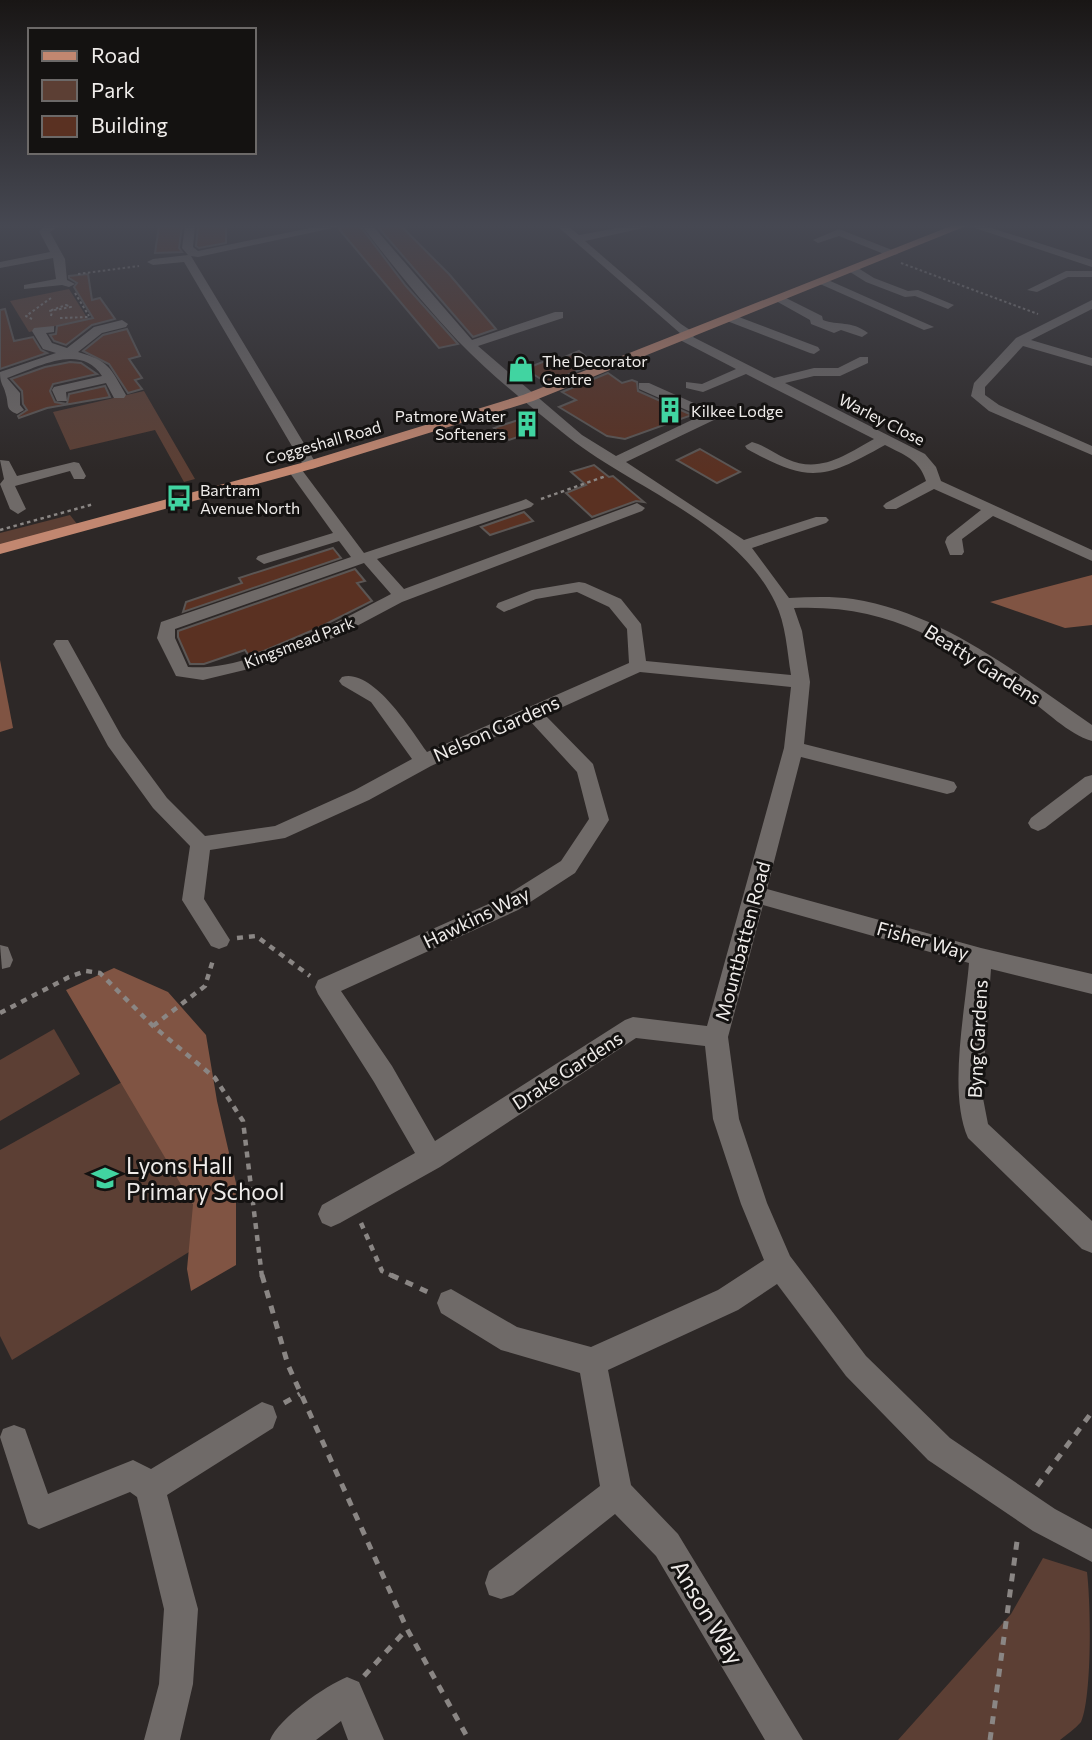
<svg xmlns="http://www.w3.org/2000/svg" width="1092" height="1740" viewBox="0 0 1092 1740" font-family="Commissioner,sans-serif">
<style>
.green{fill:#5c3f34}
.forest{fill:#805443}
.building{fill:#5a3122;stroke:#5b5654;stroke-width:2}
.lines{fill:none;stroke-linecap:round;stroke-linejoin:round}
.path-far3{stroke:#8a8684;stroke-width:2;stroke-dasharray:2.5 2.5;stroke-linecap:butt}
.path-far2{stroke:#8a8684;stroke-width:2.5;stroke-dasharray:3.5 3.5;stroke-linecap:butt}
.path-far1{stroke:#8a8684;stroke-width:4.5;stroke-dasharray:6 6;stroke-linecap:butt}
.path{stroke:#8a8684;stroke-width:5;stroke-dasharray:8 8;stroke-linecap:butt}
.minor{fill:#6f6a68;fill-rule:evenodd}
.major{fill:#c28770;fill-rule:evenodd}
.labels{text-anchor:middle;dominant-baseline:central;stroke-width:6;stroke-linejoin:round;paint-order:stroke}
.far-poi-label{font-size:16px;fill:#efecea;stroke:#141211;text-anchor:start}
.far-street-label{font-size:16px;fill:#efecea;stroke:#141211}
.street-label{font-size:19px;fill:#efecea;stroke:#141211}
.near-poi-label{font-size:23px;fill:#efecea;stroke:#141211;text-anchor:start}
.near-street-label{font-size:23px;fill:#efecea;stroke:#141211}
</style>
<rect width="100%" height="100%" fill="#2d2827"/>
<g class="green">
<path d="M69,289L88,319L29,332L10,301Z"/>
<path d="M144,391L195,479L184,482L155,430L70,450L53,412Z"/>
<path d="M70,515L77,524L0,546V533Z"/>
<path d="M54,1029L80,1074L0,1121V1060Z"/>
<path d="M122,1082L212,1238L12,1360L0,1336V1150Z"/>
<path d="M1043,1558L1087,1572C1091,1605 1092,1697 1081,1722C1075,1729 1067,1734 1060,1740H898L1011,1614Z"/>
</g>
<g class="forest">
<path d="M1092,575V625L1065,628L990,602Z"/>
<path d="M0,660L13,728L0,732Z"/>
<path d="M114,968L168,992L206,1035L217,1101L236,1183V1265L191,1291L187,1269L193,1205L66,990Z"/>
</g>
<g class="building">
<path d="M159,226H182L179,248L182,252L155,253Z"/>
<path d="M198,226H226V243L199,248L196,246Z"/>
<path d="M344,226H360L406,286L458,344L439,348L339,229Z"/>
<path d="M377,226H401L449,274L496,329L473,337Z"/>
<path d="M88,274L92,300L100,298L115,319L92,325L66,345L54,341L50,335L56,334L57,326L93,318L74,287L77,283L69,278V276Z"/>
<path d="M5,309L14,341L33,337L41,350L47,353L0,369V310Z"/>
<path d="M127,329L140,356L129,359L142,378L135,380L142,389L128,393L109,364L83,351L103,335Z"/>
<path d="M579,351L595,364L547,383L525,369L555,357L560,359Z"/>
<path d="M70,362L81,363L97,374L53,384L50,391L55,402L67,404L69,394L105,386L110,397L47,408L19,418L18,416L27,410L23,404L22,391L11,379L45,367Z"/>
<path d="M608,373L622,383L632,380L637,382L638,391L692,415L625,439L607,436L559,407L576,400L562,392Z"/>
<path d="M521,419L536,431L509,440L494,428Z"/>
<path d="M700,449L740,472L717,483L677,460Z"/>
<path d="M594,465L609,477L613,476L644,502L636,501L592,517L566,493L586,485L571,472Z"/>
<path d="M524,512L533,521L490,535L481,527Z"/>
<path d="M333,548L341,558L183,612L186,602L242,583L239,578Z"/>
<path d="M355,569L365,581L357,583L372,601L318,628L264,651L249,656L245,650L204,664H190L178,637V631Z"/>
</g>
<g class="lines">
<g class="path-far3">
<path d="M901,263L1038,314"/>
<path d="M78,274L139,266"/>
<path d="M75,293L89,316"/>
<path d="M66,305L71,307L49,311Z"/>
<path d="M51,316L52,312"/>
<path d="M60,318L88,317"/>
<path d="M32,319L26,316L51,298"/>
</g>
<g class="path-far2">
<path d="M541,499L606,476"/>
<path d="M0,530L94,504"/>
</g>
<g class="path-far1">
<path d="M237,938L256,936L310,976"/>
<path d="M0,1013L69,977L86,971L100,973L153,1026L215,1078L243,1121L262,1277"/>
<path d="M153,1026L205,986L214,957"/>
<path d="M361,1223L382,1271L395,1277"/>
</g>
<g class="path">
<path d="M262,1275L288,1365L407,1629L469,1740"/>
<path d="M391,1275L432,1294"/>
<path d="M284,1403L300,1394"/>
<path d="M1037,1486L1092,1412"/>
<path d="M364,1676L407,1629"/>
<path d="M990,1740L1018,1534"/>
</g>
<g class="minor">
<path d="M45,226H59L50,232L65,259L67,280L75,284L69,287L62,285L24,289V285L56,279L53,258L0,268V262L50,252L39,231Z"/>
<path d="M185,226H195L193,247L198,251L320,226H342L198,257L191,256L317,465L315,468L310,469L303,465L184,262L153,265L147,262L153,259L188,255L182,248Z"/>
<path d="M362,226H373L472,340L555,312H563V318L478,346L582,435L616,456L700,416L639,389V383H649L716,413V419L626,462L744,540L816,517H826L829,520L826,523L752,548L789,598C810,597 832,596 853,599C943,613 1019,675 1092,725V741C1068,734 1045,710 1025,696C949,643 891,604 794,608L802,631L810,682L804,744L947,780L954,782L957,787L954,792L947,794L801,757L767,889L981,948L1092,974V994L991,969L982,1093L988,1124L1092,1221V1253L1082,1249L968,1138C948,1093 965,1012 969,963L763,905L728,1037L739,1119L767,1203L790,1256L866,1356L950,1438L1055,1509L1092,1529V1562L1033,1531L928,1460L846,1376L777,1284L738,1310L608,1370L631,1485L678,1534L803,1740H765L656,1556L615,1514L513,1595L501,1599L489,1595L485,1583L489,1571L600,1486L580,1373L501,1350L441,1313L437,1303L441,1293L451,1289L517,1327L591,1347L718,1290L764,1260L741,1204L713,1119L705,1046L636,1038L440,1167L340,1223L331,1227L322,1223L318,1214L322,1205L415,1153L374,1082L318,994L315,987L318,980L502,898L561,861L589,819L577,772L530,721L431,766L369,800L285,838L210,850L204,899L230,940L227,946L219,949L211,946L182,900L190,846L153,808L108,746L53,644L56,640H68L122,737L167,798L205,836L275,826L355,790L412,759L371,702L342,685L339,681L342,677C373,668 411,730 427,752L629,663L627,629L609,607L577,592L536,599L504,612L496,607L498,603L532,590L579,582L585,583L621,599L641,624L646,661L791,675C787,651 786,624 775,602C735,520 628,487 562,432C526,403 490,374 458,341C424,305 392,265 362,226ZM640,672L791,687L784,748L707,1026L633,1017L625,1020L435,1141L392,1066L341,991L518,910L575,873L609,820L593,764L545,715Z"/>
<path d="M557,226H568L579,235L629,226H652L585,241L681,324L696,334L693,337L774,378L814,368H838L860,357H868V363L840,376H814L785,383L925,454L936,467L941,481L1092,550V561L993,516L962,539L964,552L962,555H950L945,542L947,537L981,510L934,489L896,509H886L883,506L886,503L926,481C919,459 904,455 885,445C824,479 810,484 747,449L745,446L752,442C764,445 775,454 787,459C820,474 845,455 874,439L746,374L703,392L686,388V382L702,384L736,369L680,340L678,337L681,334Z"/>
<path d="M969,226H985L1092,260V267Z"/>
<path d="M839,229L897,252L898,254L889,256L839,236L818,243L813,240Z"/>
<path d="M850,268H858L874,278L908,291L918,290L954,305L948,309L915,296L905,297L866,282L850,272Z"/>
<path d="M1066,271H1092V277H1068L1037,292L1027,290Z"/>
<path d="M820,280H828L934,327L924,330L820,284Z"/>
<path d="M780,295L822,316L823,320C838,326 851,320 868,333L862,337L841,330L834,333L811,324L810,320L776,301L774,299Z"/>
<path d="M1092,300V309L1031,340L1092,358V366L1023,346L985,387V395L999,405L1092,446V455L989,411L971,396L974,383L1016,338Z"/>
<path d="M731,314L818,347L820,350L814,354L810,353L727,321V315Z"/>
<path d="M122,320L128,324L126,327L102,333L78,352C109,361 110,367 126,395L124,398H114L106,383L66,392L67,401H57L52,390L54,387L102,376C80,342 37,368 7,378L20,393V405L24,410L17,414C5,409 9,405 6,395C4,385 0,385 0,372L56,353L43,349L32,331L34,328L54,326V332L46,333L52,343L67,348L94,327Z"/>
<path d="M0,460L9,461L17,476L74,462L79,463L86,476L84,479H74L70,471L15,486L26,509L18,514L10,509L0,484L4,479Z"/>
<path d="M294,465L299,466L364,553L521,501L526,499L534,504L531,507L377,559L404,589L632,505L637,503L645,508L642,511L402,602L338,636L265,665L203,680L176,676L157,638L161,622L351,557L339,541L264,564L256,559L258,556L333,533L287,469ZM364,563L391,594C337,622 249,672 188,667L175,638V629Z"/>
<path d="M1092,775V792L1045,828L1038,831L1031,828L1028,823L1031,818L1085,777Z"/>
<path d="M0,945L8,947L13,960L10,967L2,969Z"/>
<path d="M262,1402L273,1406L277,1417L273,1428L167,1495L198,1609L193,1684L180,1740H144L159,1684L164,1609L137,1497L130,1492L39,1529L28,1524L0,1437L3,1429L14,1425L25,1429L48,1494L133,1460L151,1469Z"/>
<path d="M347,1677L359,1682L384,1740H348L341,1721L316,1740H270C279,1718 325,1686 347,1677Z"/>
</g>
<path class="major" d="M951,226H966L533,401L315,468L0,554V544L305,462L523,395Z"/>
</g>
<linearGradient id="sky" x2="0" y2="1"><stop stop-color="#191615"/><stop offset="0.48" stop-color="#464852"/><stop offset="1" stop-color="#464852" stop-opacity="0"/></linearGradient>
<rect width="1092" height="470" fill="url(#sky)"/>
<defs>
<g id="shop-bare" transform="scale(2.1)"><path d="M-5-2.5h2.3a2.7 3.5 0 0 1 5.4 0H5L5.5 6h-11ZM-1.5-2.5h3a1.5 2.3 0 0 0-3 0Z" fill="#41d4a1" stroke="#141211" stroke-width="2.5" paint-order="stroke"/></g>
<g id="building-bare" transform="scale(2.1)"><path d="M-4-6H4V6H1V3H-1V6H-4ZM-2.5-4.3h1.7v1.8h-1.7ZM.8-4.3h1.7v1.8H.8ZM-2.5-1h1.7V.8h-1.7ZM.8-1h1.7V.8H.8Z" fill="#41d4a1" stroke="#141211" stroke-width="2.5" paint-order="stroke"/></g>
<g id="bus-bare" transform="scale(2.1)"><path d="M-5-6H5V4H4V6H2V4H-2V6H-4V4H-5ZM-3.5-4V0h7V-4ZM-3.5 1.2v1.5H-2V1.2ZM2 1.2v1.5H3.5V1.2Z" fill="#41d4a1" stroke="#141211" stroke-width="2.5" paint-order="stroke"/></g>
<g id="school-bare" transform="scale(2.1)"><path d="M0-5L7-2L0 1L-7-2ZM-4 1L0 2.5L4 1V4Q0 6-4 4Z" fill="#41d4a1" stroke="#141211" stroke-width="2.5" paint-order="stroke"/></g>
</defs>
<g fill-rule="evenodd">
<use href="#shop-bare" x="521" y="369"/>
<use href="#building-bare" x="670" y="410"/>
<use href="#building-bare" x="527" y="424"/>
<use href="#bus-bare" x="179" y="498"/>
<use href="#school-bare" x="105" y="1178"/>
</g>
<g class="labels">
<g class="far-poi-label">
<text x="542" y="360">The Decorator<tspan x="542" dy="18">Centre</tspan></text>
<text x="691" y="410">Kilkee Lodge</text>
<text x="506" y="415" text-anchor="end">Patmore Water<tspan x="506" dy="18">Softeners</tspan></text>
<text x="200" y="489">Bartram<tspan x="200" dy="18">Avenue North</tspan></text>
</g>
<g class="far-street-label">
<text transform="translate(882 419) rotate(27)">Warley Close</text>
<text transform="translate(323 442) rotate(-16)">Coggeshall Road</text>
<text transform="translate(299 642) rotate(-21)">Kingsmead Park</text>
</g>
<g class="street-label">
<text transform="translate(983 664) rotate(32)">Beatty Gardens</text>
<text transform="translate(496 728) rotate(-24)">Nelson Gardens</text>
<text transform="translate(476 917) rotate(-26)">Hawkins Way</text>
<text transform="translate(923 940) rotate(16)">Fisher Way</text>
<text transform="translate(742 941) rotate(-75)">Mountbatten Road</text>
<text transform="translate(977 1039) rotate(-87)">Byng Gardens</text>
<text transform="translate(567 1070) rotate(-33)">Drake Gardens</text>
</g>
<g class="near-poi-label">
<text x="126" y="1165">Lyons Hall<tspan x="126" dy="26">Primary School</tspan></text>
</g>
<g class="near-street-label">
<text transform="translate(708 1612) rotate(59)">Anson Way</text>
</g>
</g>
<rect x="28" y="28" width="228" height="126" fill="#141211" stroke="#6c6968" stroke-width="2"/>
<rect x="42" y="51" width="35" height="10" fill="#c28770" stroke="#6c6968" stroke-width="2"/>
<text x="91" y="63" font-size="21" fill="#efecea">Road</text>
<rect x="42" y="80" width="35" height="21" fill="#5c3f34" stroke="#6c6968" stroke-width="2"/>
<text x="91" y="98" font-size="21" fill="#efecea">Park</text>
<rect x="42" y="116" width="35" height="21" fill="#5a3122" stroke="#6c6968" stroke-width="2"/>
<text x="91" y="133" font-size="21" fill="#efecea">Building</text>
</svg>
